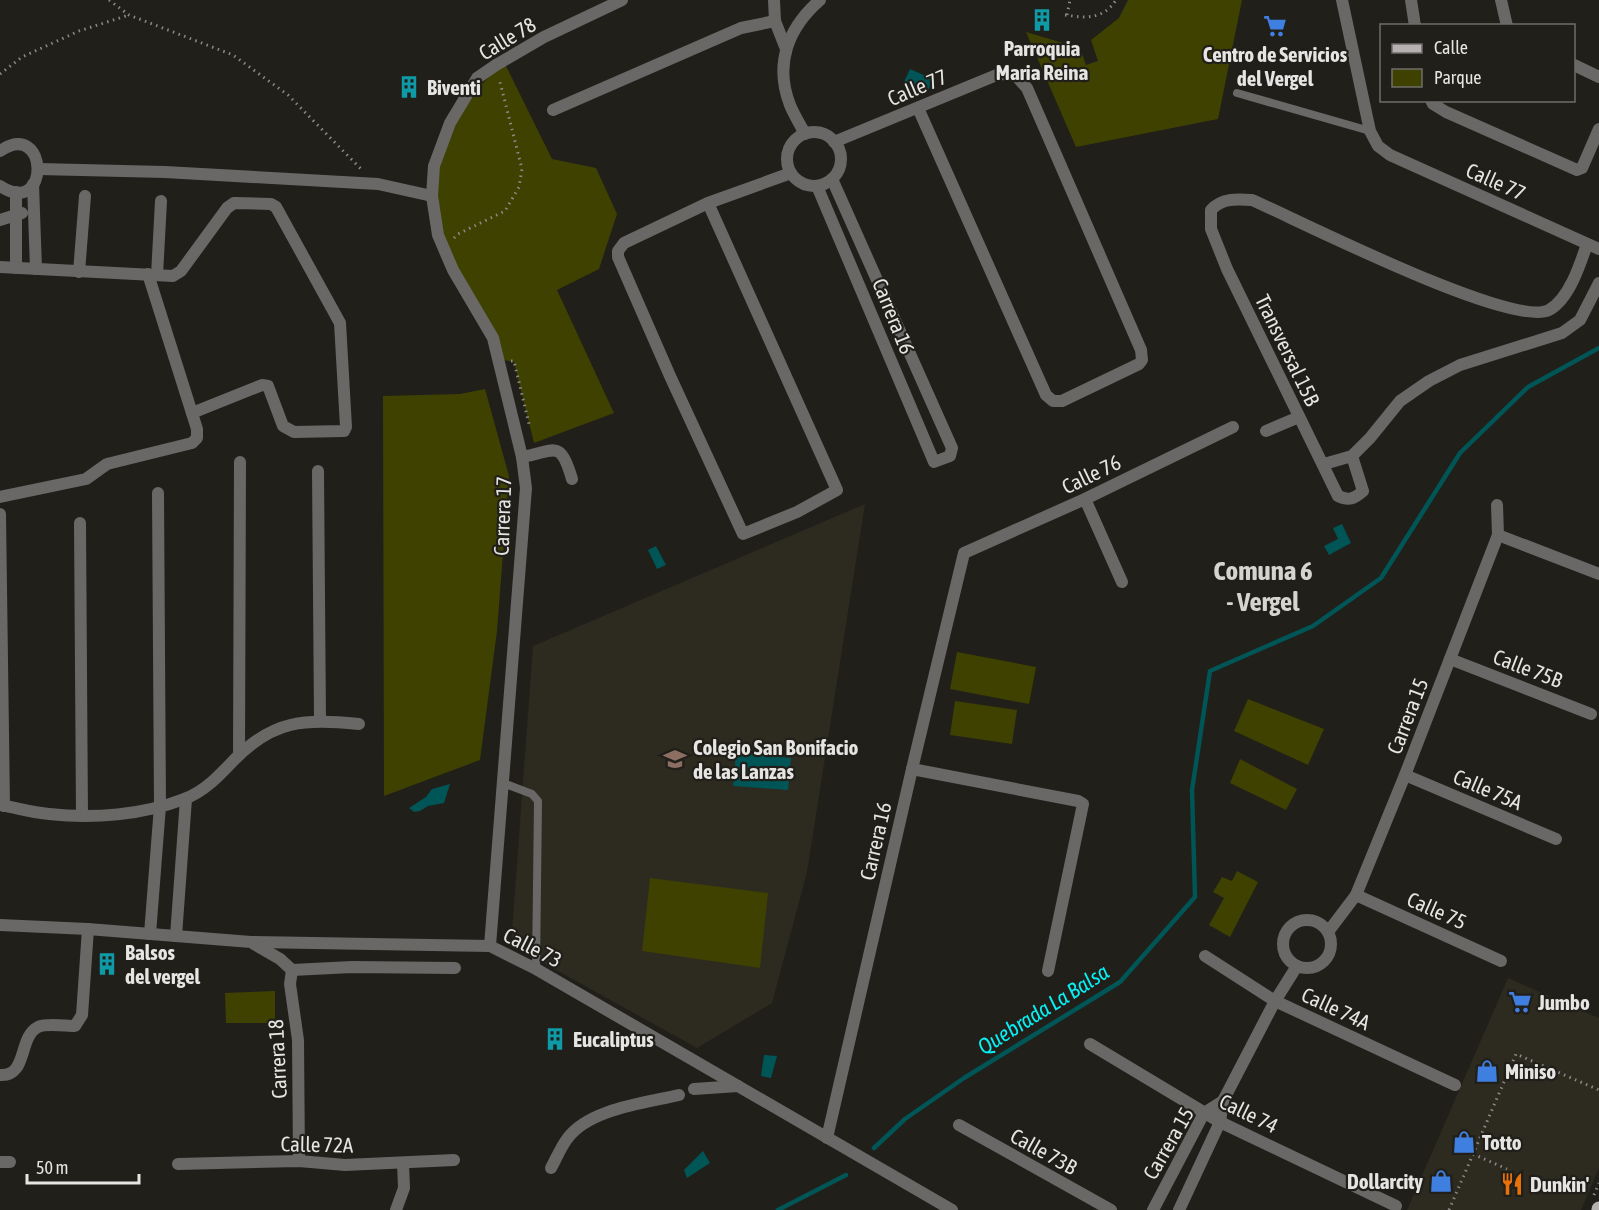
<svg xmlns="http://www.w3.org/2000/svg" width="1599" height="1210" viewBox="0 0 1599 1210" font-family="'Asap Condensed',sans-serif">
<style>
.built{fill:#2d2a20}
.green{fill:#3f4100}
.water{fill:#005556}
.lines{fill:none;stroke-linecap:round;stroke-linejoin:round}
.stream{stroke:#005556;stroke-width:4.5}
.path{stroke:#8a8986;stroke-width:3;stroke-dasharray:1.5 4.5;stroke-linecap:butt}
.service{stroke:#6a6767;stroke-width:8}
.minor{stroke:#6a6767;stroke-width:12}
.tertiary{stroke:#6a6767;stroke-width:12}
.primary{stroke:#b7b1b1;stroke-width:15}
.labels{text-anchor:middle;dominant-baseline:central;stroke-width:4.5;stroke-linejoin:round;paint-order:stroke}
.street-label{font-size:21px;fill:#e6e5e3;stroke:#201f1a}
.poi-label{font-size:21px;font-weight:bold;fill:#e6e5e3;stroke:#201f1a;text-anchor:start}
.water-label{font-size:22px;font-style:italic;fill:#08f0f4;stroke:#201f1a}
.district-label{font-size:27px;font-weight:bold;fill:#d6d4cf;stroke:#201f1a}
</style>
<rect width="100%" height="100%" fill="#201f1a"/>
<g class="built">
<path d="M865,504L807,872L772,1003L697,1048L511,945L533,646Z"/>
<path d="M1508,978L1599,1018V1168L1581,1210H1407Z"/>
</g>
<g class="green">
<path d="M1128,0H1242L1218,119L1076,147L1026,32L1063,43L1079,45L1086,65L1098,61L1091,40L1119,18Z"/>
<path d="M505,64L552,159L596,168L617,214L599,269L557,290L614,413L534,443L514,362L504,360C484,321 454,272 442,231C427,179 448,121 484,82C490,75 498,70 505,64Z"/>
<path d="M485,389L509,476L497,631L480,760L384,796L383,396L460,394Z"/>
<path d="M957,652L1036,667L1029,704L950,689Z"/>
<path d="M1248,699L1324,729L1308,765L1234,731Z"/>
<path d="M955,701L1017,710L1012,744L950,735Z"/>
<path d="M1240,759L1297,789L1286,810L1230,783Z"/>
<path d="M1237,871L1258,882L1230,937L1209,925L1224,898L1213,892L1222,877L1232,881Z"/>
<path d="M650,878L768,893L760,968L642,951Z"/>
<path d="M275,991V1023H226L225,993Z"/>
</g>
<g class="water">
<path d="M910,69L933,79L928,91L904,82Z"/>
<path d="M1342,524L1351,543L1329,555L1324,546L1338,539L1333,528Z"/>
<path d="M656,546L666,565L657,569L648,550Z"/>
<path d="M736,753L791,758L788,790L733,786Z"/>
<path d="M450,784L444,803L428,806L420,811L414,812L409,808L426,797L432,789Z"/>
<path d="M764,1055L777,1056L771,1078L761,1076Z"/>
<path d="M703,1151L710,1163L687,1178L684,1170Z"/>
</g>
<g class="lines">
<g class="stream">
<path d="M874,1148L905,1119L964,1078L1120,982L1195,897L1192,790L1210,671L1313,626L1381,578L1460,453L1528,387L1599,348"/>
<path d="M778,1210L846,1175"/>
</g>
<g class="path">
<path d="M109,0L129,15L233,55L288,95L361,169"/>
<path d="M1065,15C1085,18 1103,20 1116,0"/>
<path d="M1067,15L1070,0"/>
<path d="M0,74L22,57L79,31L129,15"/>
<path d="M454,238L458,234L505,211L519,187L522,169L499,78"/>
<path d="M511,361H514L529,424"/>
<path d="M1473,1154L1507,1169"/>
<path d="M1594,1195L1599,1183"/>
<path d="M1449,1210L1516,1054L1599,1090"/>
</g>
<g class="service">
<path d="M1237,93L1370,131"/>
<path d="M503,783L532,794L538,801L536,969"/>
</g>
<g class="minor">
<path d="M774,0L775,21L786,49"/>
<path d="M1411,0L1415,26"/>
<path d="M1501,0L1507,26"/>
<path d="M1574,65L1599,77"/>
<path d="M1431,100L1433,104L1446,112L1577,170L1582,168L1599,129"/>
<path d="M553,110L741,28L775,21"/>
<circle cx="814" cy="159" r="27"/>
<path d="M805,134C800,124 794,115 790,105C774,64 788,28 820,0"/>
<path d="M834,142L999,74L1015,75L1027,88L1141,350L1142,360L1139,364L1062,401H1053L1046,395L918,108"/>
<path d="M0,151C49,118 51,219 0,186"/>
<path d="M39,169L165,172L378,184L432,196"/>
<path d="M33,184L36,269"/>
<path d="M817,186L934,462L950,456L952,448L832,179"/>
<path d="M16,192V268"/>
<path d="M708,203L837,490L797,512L743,534L670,376L618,257V251L624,243L708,203L791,173"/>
<path d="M0,220L22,213"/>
<path d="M0,267L173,276L181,271L227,208L234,203L271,204L276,207L340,323L346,427L344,431L294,432L283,426L268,386L262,385L192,413"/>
<path d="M79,272L85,196"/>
<path d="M157,275L161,201"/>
<path d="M1266,431L1299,417"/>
<path d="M1352,456L1363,491C1354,499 1349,501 1338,496L1227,269L1211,229V210C1222,198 1236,199 1252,200C1298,220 1512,329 1549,310C1569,299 1580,265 1587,244"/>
<path d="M522,457C554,452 560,437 572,479"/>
<path d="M1324,464L1352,456L1370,438L1400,401L1429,381L1460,365L1562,333L1580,320L1599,283"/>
<path d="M318,471L320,720"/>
<path d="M0,497L86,479L107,464L192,443L197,438V429L148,274"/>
<path d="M1085,499L1122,582"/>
<path d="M0,514L4,806"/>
<path d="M80,523L82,816"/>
<path d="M1498,535L1599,574"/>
<path d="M1450,659L1591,714"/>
<path d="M239,755L240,462"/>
<path d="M912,769L1078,801L1083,804L1048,971"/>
<path d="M1405,775L1556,839"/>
<path d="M0,805C17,808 33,813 49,814C93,819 143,815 184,799C204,792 220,775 234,760C274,719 305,719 359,724"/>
<path d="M1356,895L1501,961"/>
<circle cx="1307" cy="944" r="24"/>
<path d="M0,925L88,929L251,942L490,946"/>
<path d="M1328,932L1356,895L1405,775L1498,535L1497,505"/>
<path d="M150,934L160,806L158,493"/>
<path d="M176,936L186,799"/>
<path d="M254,944L280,959L292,970L290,984L298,1040L299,1161"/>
<path d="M1205,956L1275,1001L1455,1085"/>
<path d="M292,970L352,967L455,968"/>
<path d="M1090,1044L1220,1122L1396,1206"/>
<path d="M0,1075C28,1077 18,1037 38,1027C47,1023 65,1026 75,1026L82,1015L88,929"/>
<path d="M694,1089L738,1086"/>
<path d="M959,1125L1111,1210"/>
<path d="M827,1138L912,769L964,553L1085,499L1233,427"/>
<path d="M0,1162H10"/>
<path d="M178,1164L299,1161L345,1165L454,1160"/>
<path d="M551,1168C556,1159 561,1147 567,1139C588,1109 645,1103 679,1095"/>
<path d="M396,1210L404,1188L403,1163"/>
<path d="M1153,1210L1204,1113L1223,1101"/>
<path d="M1179,1210L1220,1122L1223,1101L1275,1001L1297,966"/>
</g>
<g class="tertiary">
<path d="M622,0L544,37L496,65L477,78L450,123L434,166L432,196L438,235L453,270L493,338L522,457L526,488L490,946L536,969L952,1210"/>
<path d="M1342,0L1370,131L1378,146L1390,155L1599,249"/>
</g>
<path class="primary" d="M1599,1210V1209"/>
</g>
<defs>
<g id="building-bare" transform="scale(1.8)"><path d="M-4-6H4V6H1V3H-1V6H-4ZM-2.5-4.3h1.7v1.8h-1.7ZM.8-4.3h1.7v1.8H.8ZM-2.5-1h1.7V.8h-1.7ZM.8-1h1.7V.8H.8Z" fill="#0f9aa8" stroke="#201f1a" stroke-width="2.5" paint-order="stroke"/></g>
<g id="supermarket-bare" transform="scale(1.8)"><path d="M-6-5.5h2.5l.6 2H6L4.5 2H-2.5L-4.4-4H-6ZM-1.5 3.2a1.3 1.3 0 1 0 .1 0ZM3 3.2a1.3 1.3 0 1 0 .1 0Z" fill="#3f7fe0" stroke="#201f1a" stroke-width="2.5" paint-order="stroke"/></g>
<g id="school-bare" transform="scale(1.8)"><path d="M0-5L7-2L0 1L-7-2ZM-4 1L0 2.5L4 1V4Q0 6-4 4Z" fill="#8d6e63" stroke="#201f1a" stroke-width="2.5" paint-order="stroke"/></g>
<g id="shop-bare" transform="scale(1.8)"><path d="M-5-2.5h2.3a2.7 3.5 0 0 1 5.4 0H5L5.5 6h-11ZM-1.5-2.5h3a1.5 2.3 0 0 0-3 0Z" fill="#3f7fe0" stroke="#201f1a" stroke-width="2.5" paint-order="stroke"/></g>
<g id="restaurant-bare" transform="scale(1.8)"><path d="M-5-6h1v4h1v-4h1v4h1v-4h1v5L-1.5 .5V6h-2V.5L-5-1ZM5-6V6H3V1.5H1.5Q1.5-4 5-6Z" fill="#e8710a" stroke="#201f1a" stroke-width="2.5" paint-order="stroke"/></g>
</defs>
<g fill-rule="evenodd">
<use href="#building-bare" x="1042" y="20"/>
<use href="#supermarket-bare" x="1275" y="26"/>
<use href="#building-bare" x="409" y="87"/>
<use href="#school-bare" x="675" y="759"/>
<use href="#building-bare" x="107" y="964"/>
<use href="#supermarket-bare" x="1520" y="1002"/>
<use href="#building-bare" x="555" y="1039"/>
<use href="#shop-bare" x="1487" y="1071"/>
<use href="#shop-bare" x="1464" y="1142"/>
<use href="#shop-bare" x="1441" y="1181"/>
<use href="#restaurant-bare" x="1512" y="1184"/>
</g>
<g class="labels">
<g class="street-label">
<text transform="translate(507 38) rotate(-31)">Calle 78</text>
<text transform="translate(917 87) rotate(-23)">Calle 77</text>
<text transform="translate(1496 181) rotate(24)">Calle 77</text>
<text transform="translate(894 316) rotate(68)">Carrera 16</text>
<text transform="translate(1288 350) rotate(64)">Transversal 15B</text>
<text transform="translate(1091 474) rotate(-26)">Calle 76</text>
<text transform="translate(502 516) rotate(-88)">Carrera 17</text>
<text transform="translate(1528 668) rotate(21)">Calle 75B</text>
<text transform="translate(1407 716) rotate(-69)">Carrera 15</text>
<text transform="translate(1488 789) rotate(23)">Calle 75A</text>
<text transform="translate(875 841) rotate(-77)">Carrera 16</text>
<text transform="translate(1437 910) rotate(24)">Calle 75</text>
<text transform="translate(533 947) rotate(27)">Calle 73</text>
<text transform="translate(1336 1008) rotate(25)">Calle 74A</text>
<text transform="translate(277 1059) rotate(-93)">Carrera 18</text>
<text transform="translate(1249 1113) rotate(26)">Calle 74</text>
<text transform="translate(1168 1143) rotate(-60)">Carrera 15</text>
<text transform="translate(317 1144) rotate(1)">Calle 72A</text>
<text transform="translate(1044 1151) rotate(29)">Calle 73B</text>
</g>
<g class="poi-label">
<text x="1042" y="48" text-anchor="middle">Parroquia<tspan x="1042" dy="24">Maria Reina</tspan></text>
<text x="1275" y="54" text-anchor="middle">Centro de Servicios<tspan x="1275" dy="24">del Vergel</tspan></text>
<text x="427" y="87">Biventi</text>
<text x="693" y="747">Colegio San Bonifacio<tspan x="693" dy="24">de las Lanzas</tspan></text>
<text x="125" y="952">Balsos<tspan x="125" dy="24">del vergel</tspan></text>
<text x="1538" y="1002">Jumbo</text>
<text x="573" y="1039">Eucaliptus</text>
<text x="1505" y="1071">Miniso</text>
<text x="1482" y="1142">Totto</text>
<text x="1423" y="1181" text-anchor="end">Dollarcity</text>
<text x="1530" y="1184">Dunkin'</text>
</g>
<g class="water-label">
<text transform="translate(1043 1009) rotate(-32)">Quebrada La Balsa</text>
</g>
<g class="district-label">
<text x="1263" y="570">Comuna 6<tspan x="1263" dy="31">- Vergel</tspan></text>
</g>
</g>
<rect x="1380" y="24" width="195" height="78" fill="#201f1a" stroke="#6f6e6a" stroke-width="1.5"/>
<rect x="1392" y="44" width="30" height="9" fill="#b7b1b1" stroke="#6f6e6a" stroke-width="1.5"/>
<text x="1434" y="54" font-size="18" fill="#e6e5e3">Calle</text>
<rect x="1392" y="69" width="30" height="18" fill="#3f4100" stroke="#6f6e6a" stroke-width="1.5"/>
<text x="1434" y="84" font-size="18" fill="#e6e5e3">Parque</text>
<path d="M27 1174v9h112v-9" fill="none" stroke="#e6e5e3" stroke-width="3"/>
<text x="36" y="1174" font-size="18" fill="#e6e5e3" stroke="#201f1a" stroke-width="4.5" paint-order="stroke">50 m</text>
</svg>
